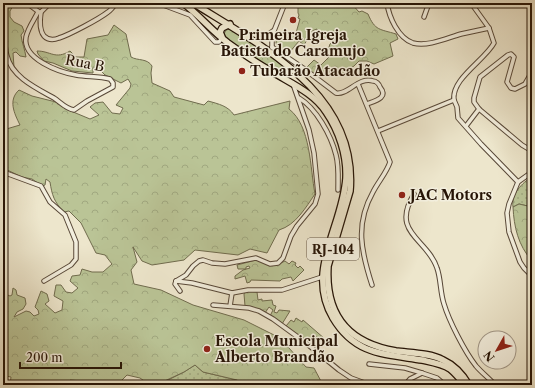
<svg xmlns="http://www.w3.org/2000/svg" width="535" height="388" viewBox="0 0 535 388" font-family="'Libre Caslon Text',serif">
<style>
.grass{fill:url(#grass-dots);stroke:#706c4e}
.forest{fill:url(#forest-crowns);stroke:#706c4e}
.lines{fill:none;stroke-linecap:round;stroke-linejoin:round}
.minor-casing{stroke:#584838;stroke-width:5.5}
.highway-casing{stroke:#261406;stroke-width:8}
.minor{stroke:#f3efde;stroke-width:3.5}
.highway{stroke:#ede6cc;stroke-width:5.5}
.poi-dot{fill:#8f2418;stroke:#f3efde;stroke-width:1.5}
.labels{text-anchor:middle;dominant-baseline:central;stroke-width:3;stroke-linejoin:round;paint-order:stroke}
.shield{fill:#f3efde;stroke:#645647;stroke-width:1}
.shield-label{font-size:13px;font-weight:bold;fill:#261406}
.poi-label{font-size:14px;font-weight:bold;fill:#261406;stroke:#f3efde;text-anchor:start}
.street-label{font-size:14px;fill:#261406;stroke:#f3efde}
</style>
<defs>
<pattern id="grass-dots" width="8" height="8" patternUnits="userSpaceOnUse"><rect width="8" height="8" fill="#bac496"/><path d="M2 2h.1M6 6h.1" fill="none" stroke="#a0a880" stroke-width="1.8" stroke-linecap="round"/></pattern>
<pattern id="forest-crowns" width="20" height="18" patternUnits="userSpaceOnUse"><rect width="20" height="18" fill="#bac496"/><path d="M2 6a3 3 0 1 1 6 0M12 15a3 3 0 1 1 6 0" fill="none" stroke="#a0a880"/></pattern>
</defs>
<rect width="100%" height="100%" fill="#ede6cc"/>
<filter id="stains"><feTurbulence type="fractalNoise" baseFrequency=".005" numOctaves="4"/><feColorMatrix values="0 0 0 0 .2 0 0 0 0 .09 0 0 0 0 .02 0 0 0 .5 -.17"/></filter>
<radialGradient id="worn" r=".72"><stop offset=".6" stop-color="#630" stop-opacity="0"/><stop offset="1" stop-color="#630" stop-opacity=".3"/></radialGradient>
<g class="grass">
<path d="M532,176V207L519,204L513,207C511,193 522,184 532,176Z"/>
<path d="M195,365L203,372L237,380L244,385H171L166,381L184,372Z"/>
</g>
<g class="forest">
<path d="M3,3L13,6L10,11V17L14,22L22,26L24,31L21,35C22,43 25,50 26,57L20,56L16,52L13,53L14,67L4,52Z"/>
<path d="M303,3H351L359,12L362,11L368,14C375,31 380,29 396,34L398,39L390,43L393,56L374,64L367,61H359L354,66L340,75C332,68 327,73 319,78L306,68L314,60L321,65L332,54L328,50L330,44L336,38L331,32L325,39L319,40L317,29L312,31L313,37L310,35L304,45L299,41L289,53L280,50L276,43L277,35L289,38L291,32L296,33L300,19L298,18L299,15L298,13V5L303,6Z"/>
<path d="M114,25L126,34L131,57C138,61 147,58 152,66L151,73L152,83L170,91L174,97L204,105L208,101C219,104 228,106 234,115L290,101L289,109C311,126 310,168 315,194C306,207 296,225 279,230L267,253L250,249L238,255L195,250L184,260L152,265L142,261L133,247L137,262L131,270L134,284L161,290L193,305L244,320L280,338L306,367L314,368L323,385H244L237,380L203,372L195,365L184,372L156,385H150L140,378L127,375L117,385H100L96,382L70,380V385H10L11,377L6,376L3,379V314L6,311L3,293L10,296L12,295L13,288L16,290L17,295L25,298L26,304L23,309L17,312L14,317L26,311L30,312L34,316L39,314L38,310L35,307L41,291L47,294L49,301L45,304L55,313L62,310L63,301L54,296L56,285H61L66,292L72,293L78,288L70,281L72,276L80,275L82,269L92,272H103L112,264L105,255L96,253L81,223L69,211L64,212C54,202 52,195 50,182L46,179L45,185L42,186L32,179L22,177L3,168V130L20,125C14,113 8,100 19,90L32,96L56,102L66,109L90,119L99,115L90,107L95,103L103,102L112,113L120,114L123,108L116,105L130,88L131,84L128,79L121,83L105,75L99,69L93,68V73L72,71L53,63L44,61L38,54L37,51C51,51 55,60 70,51L76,57H84L87,39L108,35Z"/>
<path d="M230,29L279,62L286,68L287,73L286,74L282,75L231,42L226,38L224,34L226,30Z"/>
<path d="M519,204L532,207V261C518,245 514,227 513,207Z"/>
<path d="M256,260C271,261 265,271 285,261L289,264L292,261L296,263L295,265L298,268L300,266L304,270L293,281L291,277L282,279L280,281L251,280L250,282L247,283L245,276L235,279V276L243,270L250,268L249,266L246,267V269H238L237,265Z"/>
<path d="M248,291L257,292L258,300L262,299V301L272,300L273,305L276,306L274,312L277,313L279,310L290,311L282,324L270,316L273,310L269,307L265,313L252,307L245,306L244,294L245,292Z"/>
<path d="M296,318L302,322L303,320L325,339L321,342L317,338L312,345L286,326L291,320L294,322Z"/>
</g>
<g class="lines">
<g class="minor-casing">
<g id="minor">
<path d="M27,3L39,12"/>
<path d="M158,3L190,15L215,42H219L222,38"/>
<path d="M387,3C389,17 398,38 413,43C428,47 447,38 461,34C470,32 480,30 489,28"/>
<path d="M41,12C40,19 39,30 44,36C48,40 54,40 59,38C69,35 99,19 108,12C111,10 114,6 116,3"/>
<path d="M41,12L50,3"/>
<path d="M424,17L429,3"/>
<path d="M5,28C5,37 4,47 7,56C12,77 36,88 54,98C60,102 66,109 74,110L87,101L113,87V83L110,79C99,76 87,77 76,75C59,72 22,59 26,37C28,28 34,20 38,12"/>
<path d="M254,41L265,37L273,31"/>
<path d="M272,47L303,68L336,93C347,96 359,76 373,81C376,81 379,84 380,87C389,98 375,101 367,104"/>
<path d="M272,48V36L285,3"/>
<path d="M532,72L525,84L515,89L511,88L507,82L514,57L511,54L508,55L480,77L474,98V102L479,109L522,145L532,151"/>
<path d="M358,84L390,162C387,172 378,182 373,192C355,224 361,251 372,285"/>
<path d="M299,98C316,108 331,135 336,155C339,166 338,178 338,190"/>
<path d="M454,100L457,107L458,118L481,144L518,182"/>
<path d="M466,126L479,109"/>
<path d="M378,131L454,100C451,79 485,60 494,43L489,28L471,3"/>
<path d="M3,172L41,186L50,202L65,215L76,242V259L71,265L44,281"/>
<path d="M532,172L518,182L509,204L507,213L509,232L520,262L524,268L532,276"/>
<path d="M414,194C390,233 427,238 437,268C441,279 440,292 444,304C449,321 465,352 476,366C482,373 489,378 495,385"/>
<path d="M176,281L186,275L193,266L199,261L203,260L212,263L225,264L256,258L270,264L278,263L283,258L291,236L297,226L315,204L318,194L314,153L309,130L293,84"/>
<path d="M176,281L192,283L232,293L248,290H282L322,277"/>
<path d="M176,281L175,284L180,291"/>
<path d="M213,305L249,308L259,311L273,319L306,343L339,370L351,378L370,385"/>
<path d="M230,306L232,293"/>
<path d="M369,364L405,368L422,373"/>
<path d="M405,385L410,379L422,373L437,378L445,385"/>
</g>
</g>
<g class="highway-casing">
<g id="highway">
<path d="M183,3C199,15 212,31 228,43C242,53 256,63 271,71C290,83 314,93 326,112C339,131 347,155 346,178C343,226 305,271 333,318C355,355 384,354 422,360C431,362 443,364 450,369C456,374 460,379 465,385"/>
<path d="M193,3C263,47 358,94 350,191L328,266C325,314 347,343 396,351C411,353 430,353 443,360C454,365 463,375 469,385"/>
<path d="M222,37L220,32L222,28L230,24"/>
</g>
</g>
<use href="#minor" class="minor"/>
<use href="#highway" class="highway"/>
</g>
<g class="poi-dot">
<circle cx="293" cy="20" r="4"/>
<circle cx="242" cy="71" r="4"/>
<circle cx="402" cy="195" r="4"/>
<circle cx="207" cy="349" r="4"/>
</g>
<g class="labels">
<rect class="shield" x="307" y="238" width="52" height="22" rx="3"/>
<g class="shield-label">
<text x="333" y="249">RJ-104</text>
</g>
<g class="poi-label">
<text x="293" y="35" text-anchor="middle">Primeira Igreja<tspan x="293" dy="16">Batista do Caramujo</tspan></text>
<text x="250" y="71">Tubarão Atacadão</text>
<text x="410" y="195">JAC Motors</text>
<text x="215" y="341">Escola Municipal<tspan x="215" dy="16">Alberto Brandão</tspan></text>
</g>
<g class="street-label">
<text transform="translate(85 63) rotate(11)">Rua B</text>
</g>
</g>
<rect width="535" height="388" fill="none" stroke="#ede6cc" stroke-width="16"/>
<rect x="4" y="4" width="527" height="380" fill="none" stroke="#261406" stroke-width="2"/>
<rect x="8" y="8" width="519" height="372" fill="none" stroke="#261406"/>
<g transform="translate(497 350) rotate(231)"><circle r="19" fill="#f3efde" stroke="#a19788"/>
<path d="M0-3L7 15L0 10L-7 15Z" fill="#8f2418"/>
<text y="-6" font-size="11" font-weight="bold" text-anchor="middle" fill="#261406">N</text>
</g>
<path d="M20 362v6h101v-6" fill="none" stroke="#261406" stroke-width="2"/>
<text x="26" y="362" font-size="12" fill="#261406" stroke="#f3efde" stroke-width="3" paint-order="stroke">200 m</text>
<rect width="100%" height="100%" filter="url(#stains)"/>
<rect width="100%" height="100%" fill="url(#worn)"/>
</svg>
